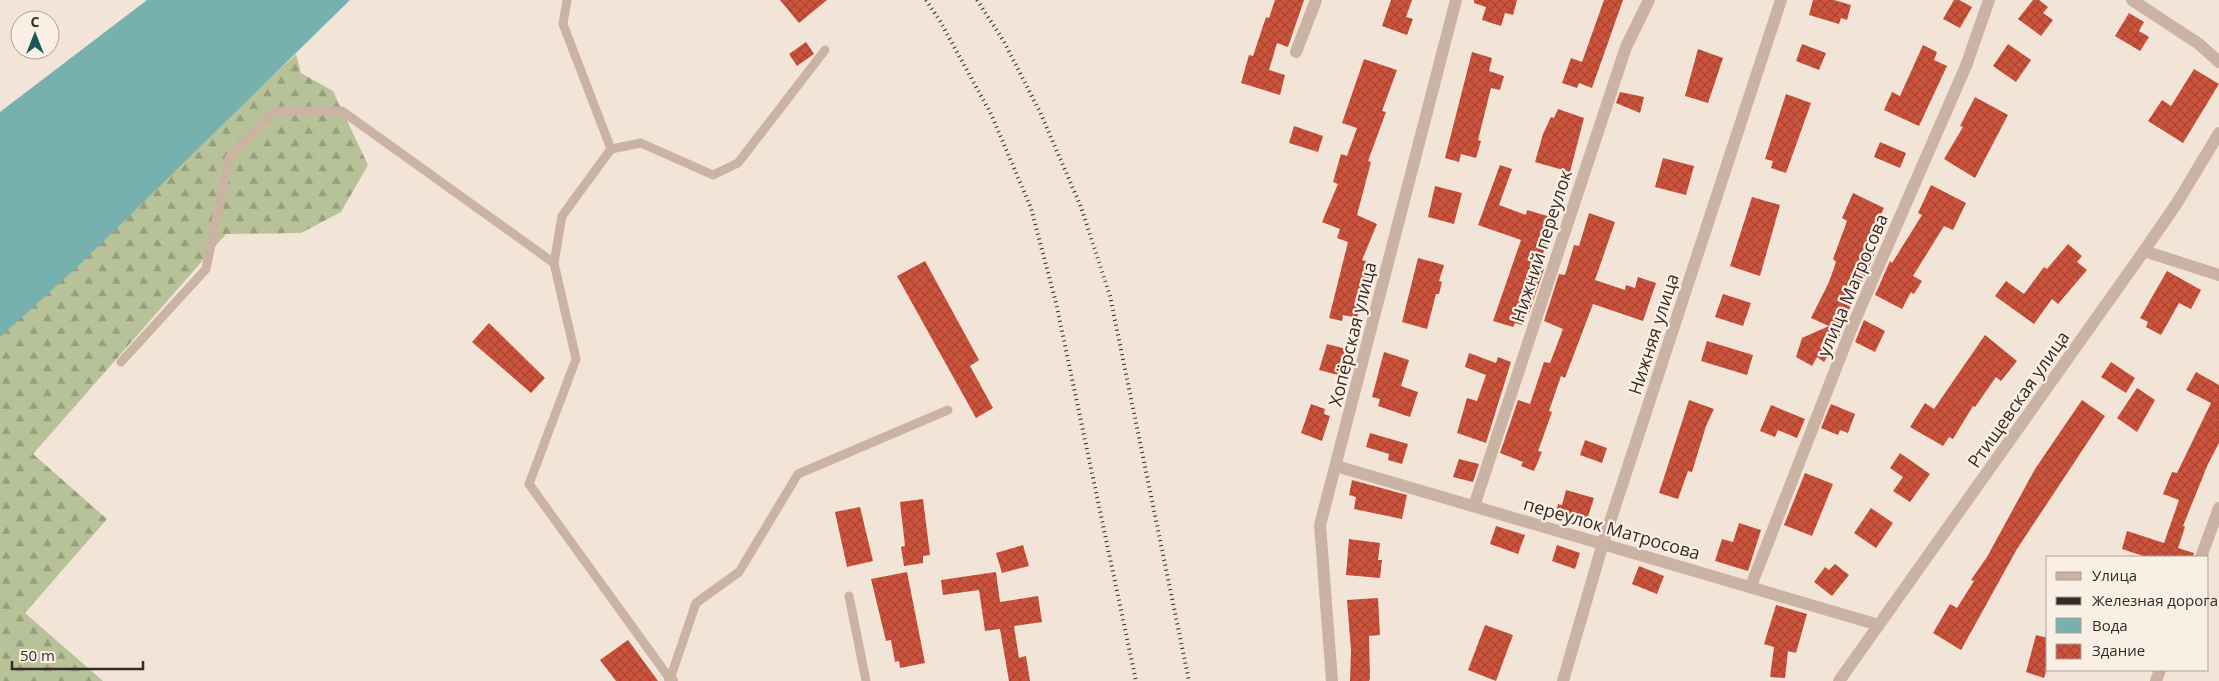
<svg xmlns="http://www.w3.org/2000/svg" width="2219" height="681" viewBox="0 0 2219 681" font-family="'Open Sans',sans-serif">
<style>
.forest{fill:url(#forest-firs)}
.water{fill:#76b1af}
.building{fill:url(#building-cross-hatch)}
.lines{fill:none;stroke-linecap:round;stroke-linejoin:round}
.service{stroke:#cbb3a4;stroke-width:9}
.minor{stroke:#cbb3a4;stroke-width:12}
.rail{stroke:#362a26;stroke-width:4;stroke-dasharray:1 4;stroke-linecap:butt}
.labels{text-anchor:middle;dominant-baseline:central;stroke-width:4.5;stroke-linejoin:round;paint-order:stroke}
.street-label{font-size:18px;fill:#362a26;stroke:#faefe5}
</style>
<defs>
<pattern id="forest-firs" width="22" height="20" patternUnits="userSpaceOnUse" patternTransform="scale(1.25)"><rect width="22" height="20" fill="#b7c298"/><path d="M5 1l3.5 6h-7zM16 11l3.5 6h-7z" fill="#969e7c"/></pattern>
<pattern id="building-cross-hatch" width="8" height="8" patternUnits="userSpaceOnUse" patternTransform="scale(1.25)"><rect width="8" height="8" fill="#cd533c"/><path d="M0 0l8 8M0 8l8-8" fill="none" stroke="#a74532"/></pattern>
</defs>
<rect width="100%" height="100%" fill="#f3e4d8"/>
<path class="forest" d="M296,54L301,73L333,91L368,165L341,212L301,233L226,234L33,454L107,519L25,613L103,681H0V333Z"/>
<path class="water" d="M147,0H350L76,268L0,337V112Z"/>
<g class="building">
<path d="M780,0H827L799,23Z"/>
<path d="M1275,0H1304L1288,47L1277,43L1269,70L1285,75L1280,95L1241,83L1249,55L1253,56L1266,17L1269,18Z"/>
<path d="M1391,0H1412L1406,17L1413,19L1407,35L1382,26Z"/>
<path d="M1474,0H1517L1513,15L1505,13L1501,26L1482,20L1486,7L1474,3Z"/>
<path d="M1604,0H1623L1592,88L1579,83L1577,88L1562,83L1571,58L1582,62Z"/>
<path d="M1813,0H1834L1851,5L1847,20L1841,18L1839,24L1809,15Z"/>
<path d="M1954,0H1959L1972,7L1960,28L1943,19Z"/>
<path d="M2033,0H2039L2048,7L2043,13L2053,20L2041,36L2018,19Z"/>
<path d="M2129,13L2144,22L2139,31L2149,37L2140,51L2115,36Z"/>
<path d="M806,42L814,54L797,66L789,54Z"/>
<path d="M1802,44L1826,53L1819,70L1796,61Z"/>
<path d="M2008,44L2031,60L2016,82L1993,66Z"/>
<path d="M1923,45L1937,52L1934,60L1947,66L1919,126L1884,110L1892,92L1900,96Z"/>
<path d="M1698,49L1723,58L1708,103L1685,96Z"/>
<path d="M1472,52L1492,58L1489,71L1504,76L1500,90L1491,88L1478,140L1481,141L1476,158L1461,154L1459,162L1445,158Z"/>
<path d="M1364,59L1397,70L1382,111L1386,112L1368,161L1371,162L1357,215L1377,224L1362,260L1374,264L1357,318L1343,315L1342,321L1329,318L1348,242L1337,238L1340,229L1322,222L1338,184L1333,182L1341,154L1347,156L1357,128L1342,123Z"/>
<path d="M2194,69L2219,84L2183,143L2148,121L2162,100L2171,106Z"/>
<path d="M1620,92L1644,97L1640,113L1616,103Z"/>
<path d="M1786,94L1811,103L1786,173L1771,168L1773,161L1765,159Z"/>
<path d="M1975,97L2008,115L1975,178L1944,159L1963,127L1960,126Z"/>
<path d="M1558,109L1584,118L1570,172L1535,162L1543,134L1551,117L1554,118Z"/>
<path d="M1294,126L1323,136L1318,152L1289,143Z"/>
<path d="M1880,142L1906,153L1900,168L1874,157Z"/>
<path d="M1663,158L1694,166L1686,195L1655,187Z"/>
<path d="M1500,165L1512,169L1499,205L1526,215L1527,210L1554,218L1539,267L1544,269L1528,316L1525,314L1522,325L1515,323L1513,327L1493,321L1521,240L1478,225Z"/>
<path d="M1931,185L1966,203L1953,230L1944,226L1913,276L1922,281L1914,294L1911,292L1902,309L1875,295L1890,261L1892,263L1922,215L1918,213Z"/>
<path d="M1435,186L1462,193L1454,224L1428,217Z"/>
<path d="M1853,193L1884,208L1863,251L1874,255L1860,287L1858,286L1840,335L1824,362L1817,357L1812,366L1796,357L1802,338L1829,326L1811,318L1829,282L1836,262L1833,259L1847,221L1842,218Z"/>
<path d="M1752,197L1780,205L1760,276L1730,266Z"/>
<path d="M1589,213L1615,222L1595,280L1625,290L1626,285L1635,288L1638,277L1656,283L1643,321L1593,304L1565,378L1561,376L1549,411L1552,412L1538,451L1542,452L1534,471L1521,466L1523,462L1500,453L1518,400L1530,404L1544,362L1550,363L1563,329L1544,321L1559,274L1565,275L1574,245L1579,246Z"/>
<path d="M2068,244L2082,256L2077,262L2087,270L2058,304L2052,299L2034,324L1995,296L2006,281L2024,294L2044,267L2047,269Z"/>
<path d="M1418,258L1444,265L1439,281L1442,282L1439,294H1436L1427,329L1402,322Z"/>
<path d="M925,261L979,360L970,366L993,408L976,418L897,276Z"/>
<path d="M2167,271L2201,290L2191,309L2179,303L2161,335L2146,327L2148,322L2140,318Z"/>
<path d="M1723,294L1751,303L1743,326L1715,317Z"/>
<path d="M1864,320L1885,331L1875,352L1855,342Z"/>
<path d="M489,323L545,378L531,393L472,342Z"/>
<path d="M1985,335L2017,361L2001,381L1996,377L1975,407L1973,406L1953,439L1949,437L1943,446L1910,427L1925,403L1934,409Z"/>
<path d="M1707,341L1753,355L1747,375L1701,361Z"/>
<path d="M1327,344L1350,350L1342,376L1319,370Z"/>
<path d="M1384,352L1409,360L1401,386L1418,392L1410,417L1378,406L1380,399L1372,397Z"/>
<path d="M1469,353L1496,363L1498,357L1511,362L1486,443L1457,433L1467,398L1477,401L1486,375L1465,367Z"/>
<path d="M2111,362L2135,378L2126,393L2101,377Z"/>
<path d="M2196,372L2219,385V443L2208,464L2183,526L2185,527L2178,548L2194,553L2193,557H2146L2122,549L2127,531L2164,543L2179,500L2163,494L2172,472L2177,473L2211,403L2186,390Z"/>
<path d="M2137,388L2155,400L2137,432L2117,418Z"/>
<path d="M1689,400L1714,409L1706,426L1692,472L1688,471L1678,499L1659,493Z"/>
<path d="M2082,400L2105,416L2017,549L1961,650L1933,633L1950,604L1957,608L1974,581L1971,580L1987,557L2035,469Z"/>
<path d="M1311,404L1325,409L1324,414L1330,416L1322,441L1301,433Z"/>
<path d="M1831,404L1855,414L1848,433L1840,430L1838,435L1821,428Z"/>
<path d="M1771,405L1805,419L1797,438L1778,430L1775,437L1760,431Z"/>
<path d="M1370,433L1408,444L1402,464L1388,460L1389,454L1366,447Z"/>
<path d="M1585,440L1607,448L1602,463L1580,455Z"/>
<path d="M1900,453L1930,474L1910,502L1893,491L1903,477L1890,468Z"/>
<path d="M1459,459L1479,464L1473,482L1453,477Z"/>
<path d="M1805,473L1833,484L1812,536L1784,525Z"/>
<path d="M1352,480L1407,495L1402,519L1354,509L1356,497L1349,495Z"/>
<path d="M1566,490L1594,498L1585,526L1555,517L1558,504L1562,505Z"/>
<path d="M923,499L930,555L923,556V563L904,566L901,547L905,546L900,502Z"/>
<path d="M860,507L873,561L847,567L835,512Z"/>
<path d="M1871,508L1893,523L1876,548L1854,533Z"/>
<path d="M1739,523L1761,530L1748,571L1715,561L1722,539L1733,542Z"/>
<path d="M1496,526L1525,535L1518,554L1490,544Z"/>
<path d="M1349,539L1380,543L1378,560H1382L1380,578L1346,575Z"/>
<path d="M1023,545L1029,566L1002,573L996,553Z"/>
<path d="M1557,545L1580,553L1575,569L1552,561Z"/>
<path d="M1835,564L1849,575L1832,596L1814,582L1825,567L1829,570Z"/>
<path d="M1639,566L1664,576L1657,594L1632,584Z"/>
<path d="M907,572L925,663L900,668L899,661L895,662L891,640L886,641L871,579Z"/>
<path d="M996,572L1000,602L1038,596L1042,622L1014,626L1019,658L1026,656L1030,681H1009L1000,629L985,631L979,590L943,595L941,580Z"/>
<path d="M1378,598L1380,635L1369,636L1370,678L1369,681H1350L1351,650L1347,600Z"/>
<path d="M1776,605L1807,614L1796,653L1788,651L1785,678L1770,677L1774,647L1764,644Z"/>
<path d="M1485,625L1513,635L1496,681L1468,670Z"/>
<path d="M2036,635L2048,638V665L2044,678L2026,672Z"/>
<path d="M628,640L658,681H616L600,660Z"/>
</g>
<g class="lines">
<g class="service">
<path d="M567,0L563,24L611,149L562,216L554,263L576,359L529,484L670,679L696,603L739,572L798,474L948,410"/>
<path d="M611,149L641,143L713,175L738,163L825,50"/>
<path d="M121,362L206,269L229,158L274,111H342L554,263"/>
<path d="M849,596L866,681"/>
</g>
<g class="minor">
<path d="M2132,0L2199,44L2219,62"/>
<path d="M1296,52L1316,0"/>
<path d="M2144,251L2219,275"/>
<path d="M1336,466L1879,625"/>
<path d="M1474,506L1626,47L1649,0"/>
<path d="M2201,557L2219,508"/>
<path d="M1751,586L1852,327L1966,66L1989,0"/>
<path d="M670,679L672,681"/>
<path d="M1332,681L1320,525L1456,0"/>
<path d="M1563,681L1603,543L1781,0"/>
<path d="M1839,681L2144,251L2177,203L2219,133"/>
<path d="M2156,681L2160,670"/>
</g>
<g class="rail">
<path d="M926,0L940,21L991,114L1031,208L1056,303L1136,681"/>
<path d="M977,0L1003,40L1040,112L1081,207L1110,296L1189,681"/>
</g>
</g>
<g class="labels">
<g class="street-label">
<text transform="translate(1541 246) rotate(-72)">Нижний переулок</text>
<text transform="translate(1852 285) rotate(-67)">улица Матросова</text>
<text transform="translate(1352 334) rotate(-76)">Хопёрская улица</text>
<text transform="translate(1653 334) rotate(-72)">Нижняя улица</text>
<text transform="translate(2018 399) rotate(-55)">Ртищевская улица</text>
<text transform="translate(1612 528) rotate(16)">переулок Матросова</text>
</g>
</g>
<rect x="2046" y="556" width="162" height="115" fill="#faefe5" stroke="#aca099"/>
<rect x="2056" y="572" width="25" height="8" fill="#cbb3a4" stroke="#aca099"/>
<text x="2092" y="581" font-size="15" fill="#362a26">Улица</text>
<rect x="2056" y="597" width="25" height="8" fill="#362a26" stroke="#aca099"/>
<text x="2092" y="606" font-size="15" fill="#362a26">Железная дорога</text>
<rect x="2056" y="618" width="25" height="15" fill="#76b1af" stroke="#aca099"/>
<text x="2092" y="631" font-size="15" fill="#362a26">Вода</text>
<rect x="2056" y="644" width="25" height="15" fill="url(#building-cross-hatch)" stroke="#aca099"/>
<text x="2092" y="656" font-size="15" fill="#362a26">Здание</text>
<g transform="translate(35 35)"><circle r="24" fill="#faefe5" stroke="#aca099"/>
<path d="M0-4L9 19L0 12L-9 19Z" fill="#195a59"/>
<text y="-8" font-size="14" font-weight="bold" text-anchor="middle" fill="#362a26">С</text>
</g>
<path d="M12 661v8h131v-8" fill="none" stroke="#362a26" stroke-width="2.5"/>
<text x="20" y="661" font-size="15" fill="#362a26" stroke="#faefe5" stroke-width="4" paint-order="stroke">50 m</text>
</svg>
